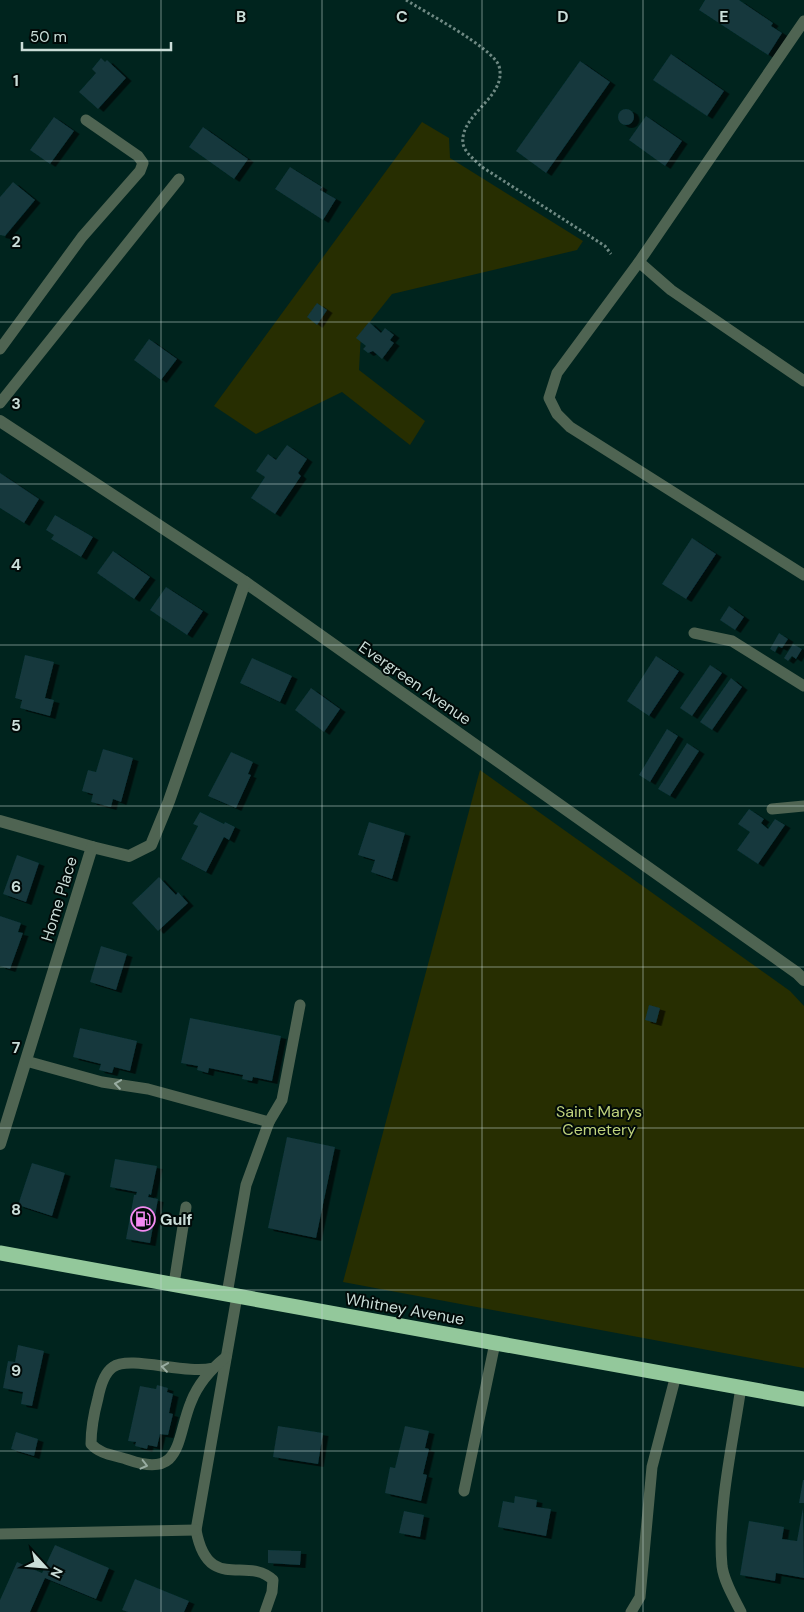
<svg xmlns="http://www.w3.org/2000/svg" width="804" height="1612" viewBox="0 0 804 1612" font-family="'DM Sans',sans-serif">
<style>
.green{fill:#272e01}
.building{fill:#13383d;filter:url(#shadow)}
.lines{fill:none;stroke-linecap:round;stroke-linejoin:round}
.path{stroke:#6e8983;stroke-width:3;stroke-dasharray:2.5 2.5;stroke-linecap:butt}
.lane{stroke:#4f6452;stroke-width:11}
.street{stroke:#4f6452;stroke-width:12}
.highway{stroke:#93c89b;stroke-width:15}
.oneway{stroke:#99ada2}
.grid{fill:none;stroke:#caddd8;stroke-width:1;stroke-opacity:0.55}
.labels{text-anchor:middle;dominant-baseline:central;stroke-width:4;stroke-linejoin:round;paint-order:stroke}
.street-label{font-size:16px;fill:#caddd8;stroke:#010a08}
.park-label{font-size:16px;fill:#bfd27c;stroke:#010a08}
.poi-label{font-size:16px;font-weight:bold;fill:#caddd8;stroke:#010a08;text-anchor:start}
.grid-label{font-size:16px;text-anchor:middle;font-weight:bold;fill:#caddd8;stroke:#010a08;stroke-width:4;stroke-linejoin:round;paint-order:stroke}
</style>
<defs>
<filter id="shadow"><feDropShadow dx="5.5" dy="3" stdDeviation="0" flood-color="#0009"/></filter>
</defs>
<rect width="100%" height="100%" fill="#00241e"/>
<g class="green">
<path d="M422,122L449,138L450,158L583,241L577,250L392,294L361,333L359,370L425,421L410,445L342,392L256,434L214,406Z"/>
<path d="M480,770L790,991L804,1006V1368L343,1282Z"/>
</g>
<g class="building">
<path d="M705,0H739L773,23L771,26L782,33L768,55L699,10Z"/>
<path d="M671,54L724,91L707,116L653,80Z"/>
<path d="M101,58L105,62L107,60L126,78L98,109L79,92L96,73L92,69Z"/>
<path d="M580,61L610,82L546,173L516,151Z"/>
<circle cx="626" cy="117" r="8"/>
<path d="M646,116L682,141L665,166L629,140Z"/>
<path d="M54,117L74,131L50,164L30,150Z"/>
<path d="M203,127L248,159L234,179L189,147Z"/>
<path d="M290,167L322,187L320,190L336,199L323,220L275,189Z"/>
<path d="M13,182L35,200L5,236L0,235V197Z"/>
<path d="M317,303L327,310L317,325L307,317Z"/>
<path d="M369,322L381,333L385,328L394,335L390,340L394,343L382,359L373,351L368,353L363,349L366,346L356,338Z"/>
<path d="M149,339L177,359L161,380L134,360Z"/>
<path d="M287,445L307,459L298,473L301,476L275,514L251,498L265,477L256,471L268,454L276,460Z"/>
<path d="M0,473L39,499L24,523L0,508Z"/>
<path d="M55,515L93,537L81,557L51,539L54,535L46,530Z"/>
<path d="M692,538L716,554L686,599L662,584Z"/>
<path d="M113,551L150,577L134,599L97,573Z"/>
<path d="M166,587L203,611L187,635L150,610Z"/>
<path d="M729,606L744,617L735,630L720,620Z"/>
<path d="M779,633L788,639L782,648L778,646L775,652L770,649Z"/>
<path d="M793,644L802,649L796,659L792,656L788,661L784,658Z"/>
<path d="M25,655L54,662L45,698L54,700L50,716L20,708L22,700L15,698Z"/>
<path d="M656,656L679,671L649,716L627,701Z"/>
<path d="M252,658L292,676L280,702L240,683Z"/>
<path d="M710,665L722,673L692,716L680,708Z"/>
<path d="M731,678L742,687L712,730L700,722Z"/>
<path d="M311,688L340,709L324,732L295,710Z"/>
<path d="M667,729L678,736L650,782L639,775Z"/>
<path d="M687,743L699,751L670,796L658,789Z"/>
<path d="M103,749L133,758L121,802L113,799L111,807L91,802L93,794L82,791L88,770L96,772Z"/>
<path d="M231,752L253,762L248,774L251,775L236,808L208,796Z"/>
<path d="M749,809L764,819L761,823L768,829L775,819L785,825L758,864L737,850L750,832L738,824Z"/>
<path d="M200,812L224,824L225,822L235,827L229,840L224,837L206,872L181,859L198,826L193,824Z"/>
<path d="M369,822L405,833L392,879L371,872L375,860L358,855Z"/>
<path d="M17,855L39,863L26,902L3,894Z"/>
<path d="M159,877L176,895L178,892L188,903L158,931L132,903Z"/>
<path d="M0,916L21,923L18,932L23,933L10,969L0,966Z"/>
<path d="M101,946L127,954L116,990L90,982Z"/>
<path d="M649,1005L660,1008L656,1023L645,1020Z"/>
<path d="M190,1018L281,1036L272,1081L253,1077L252,1081L242,1079L243,1075L209,1068L208,1073L197,1070L198,1066L181,1063Z"/>
<path d="M80,1028L137,1041L130,1071L114,1067L112,1073L99,1070L101,1064L73,1057Z"/>
<path d="M287,1137L335,1147L316,1238L268,1228Z"/>
<path d="M115,1159L157,1166L151,1195L149,1194L148,1197L158,1199L150,1243L126,1239L134,1195H136L137,1192L110,1187Z"/>
<path d="M32,1163L65,1173L52,1216L18,1205Z"/>
<path d="M18,1345L44,1351L32,1406L21,1404L23,1392L3,1388L8,1361L15,1362Z"/>
<path d="M157,1385L168,1388L167,1392L173,1394L169,1413L173,1414L168,1435L160,1434L157,1447L148,1445L147,1449L135,1446L136,1442L128,1441L140,1386L156,1389Z"/>
<path d="M278,1426L323,1433L318,1464L273,1457Z"/>
<path d="M405,1426L429,1431L425,1448L429,1449L423,1474L427,1475L421,1501L385,1493L390,1467L395,1468Z"/>
<path d="M16,1432L38,1439L34,1456L11,1449Z"/>
<path d="M803,1480H804V1503H799Z"/>
<path d="M515,1496L537,1500L536,1507L551,1509L546,1536L498,1527L503,1501L514,1503Z"/>
<path d="M803,1508L804,1578L776,1573L775,1581L740,1575L749,1521L784,1527L782,1539L797,1541Z"/>
<path d="M404,1511L424,1515L420,1537L399,1533Z"/>
<path d="M55,1545L109,1568L96,1599L45,1578L30,1612H0V1600L17,1562L42,1573Z"/>
<path d="M268,1550L301,1551L300,1565L268,1563Z"/>
<path d="M135,1579L189,1601L184,1612H128L122,1610Z"/>
</g>
<g class="lines">
<path class="path" d="M406,0C425,12 493,48 499,66C508,97 459,114 463,144C465,153 476,161 482,167L605,246L611,254"/>
<g class="lane">
<path d="M804,21L639,262L671,290L804,381"/>
<path d="M639,262L557,373L549,398L557,414L570,427L804,575"/>
<path d="M0,349L82,237L140,171L143,163L138,156L86,120"/>
<path d="M0,403L179,179"/>
<path d="M694,633L732,641L804,686"/>
<path d="M772,809L804,806"/>
<path d="M26,1061L102,1082L148,1089L269,1122L246,1185L227,1294"/>
<path d="M269,1122L282,1100L300,1005"/>
<path d="M174,1284L186,1207"/>
<path d="M237,1296L196,1530C208,1594 247,1555 273,1580L272,1592L265,1612"/>
<path d="M213,1368C186,1375 130,1355 113,1367C104,1373 100,1388 98,1398C94,1413 91,1428 91,1444C101,1455 115,1455 129,1460C183,1479 176,1438 191,1402C198,1384 211,1369 226,1357"/>
<path d="M464,1491L495,1343"/>
<path d="M0,1534L196,1530"/>
<path d="M631,1612L640,1597L652,1467L676,1375"/>
<path d="M741,1612C734,1598 724,1582 722,1566C717,1511 733,1442 741,1387"/>
</g>
<g class="street">
<path d="M0,421L245,582L797,973L804,980"/>
<path d="M0,821L92,847"/>
<path d="M0,1144L92,847L129,856L151,845L169,801L245,582"/>
</g>
<path class="highway" d="M0,1253L804,1399"/>
</g>
<defs><path id="oneway-chevron" d="M-2-3.5L2.5 0L-2 3.5" fill="none" stroke-width="1.6" stroke-linecap="round" stroke-linejoin="round" transform="scale(1.25)"/></defs>
<g class="oneway">
<use href="#oneway-chevron" transform="translate(118 1084) rotate(-172)"/>
<use href="#oneway-chevron" transform="translate(165 1367) rotate(-172)"/>
<use href="#oneway-chevron" transform="translate(144 1465) rotate(14)"/>
</g>
<path class="grid" d="M161,0V1612M322,0V1612M482,0V1612M643,0V1612M0,161H804M0,322H804M0,484H804M0,645H804M0,806H804M0,967H804M0,1128H804M0,1290H804M0,1451H804"/>
<defs>
<g id="fuel-ring" transform="scale(1.25)"><circle r="9.5" fill="#010a08" stroke="#f38af1" stroke-width="1.5"/><path d="M-5.5-6h7V0h2V4h1.3V-2.5L3-4.5l.8-.8L6-3V5H2.5V1h-1V6h-7ZM-4.2-4.7v3.2H.2V-4.7Z" fill="#f38af1"/></g>
</defs>
<g fill-rule="evenodd">
<use href="#fuel-ring" x="143" y="1219"/>
</g>
<g class="labels">
<g class="street-label">
<text transform="translate(415 683) rotate(35)">Evergreen Avenue</text>
<text transform="translate(59 899) rotate(-73)">Home Place</text>
<text transform="translate(405 1309) rotate(10)">Whitney Avenue</text>
</g>
<g class="park-label">
<text x="599" y="1111">Saint Marys<tspan x="599" dy="18">Cemetery</tspan></text>
</g>
<g class="poi-label">
<text x="160" y="1219">Gulf</text>
</g>
</g>
<g class="grid-label">
<text x="241" y="22">B</text>
<text x="402" y="22">C</text>
<text x="563" y="22">D</text>
<text x="724" y="22">E</text>
<text x="16" y="86">1</text>
<text x="16" y="247">2</text>
<text x="16" y="409">3</text>
<text x="16" y="570">4</text>
<text x="16" y="731">5</text>
<text x="16" y="892">6</text>
<text x="16" y="1053">7</text>
<text x="16" y="1215">8</text>
<text x="16" y="1376">9</text>
</g>
<g transform="translate(45 1567) rotate(116)" stroke="#010a08" stroke-width="4" paint-order="stroke">
<path d="M0-4L9 19L0 12L-9 19Z" fill="#caddd8"/>
<text y="-8" font-size="14" font-weight="bold" text-anchor="middle" fill="#caddd8">N</text>
</g>
<path d="M22 42v8h149v-8" fill="none" stroke="#caddd8" stroke-width="2.5"/>
<text x="30" y="42" font-size="15" fill="#caddd8" stroke="#010a08" stroke-width="4" paint-order="stroke">50 m</text>
</svg>
